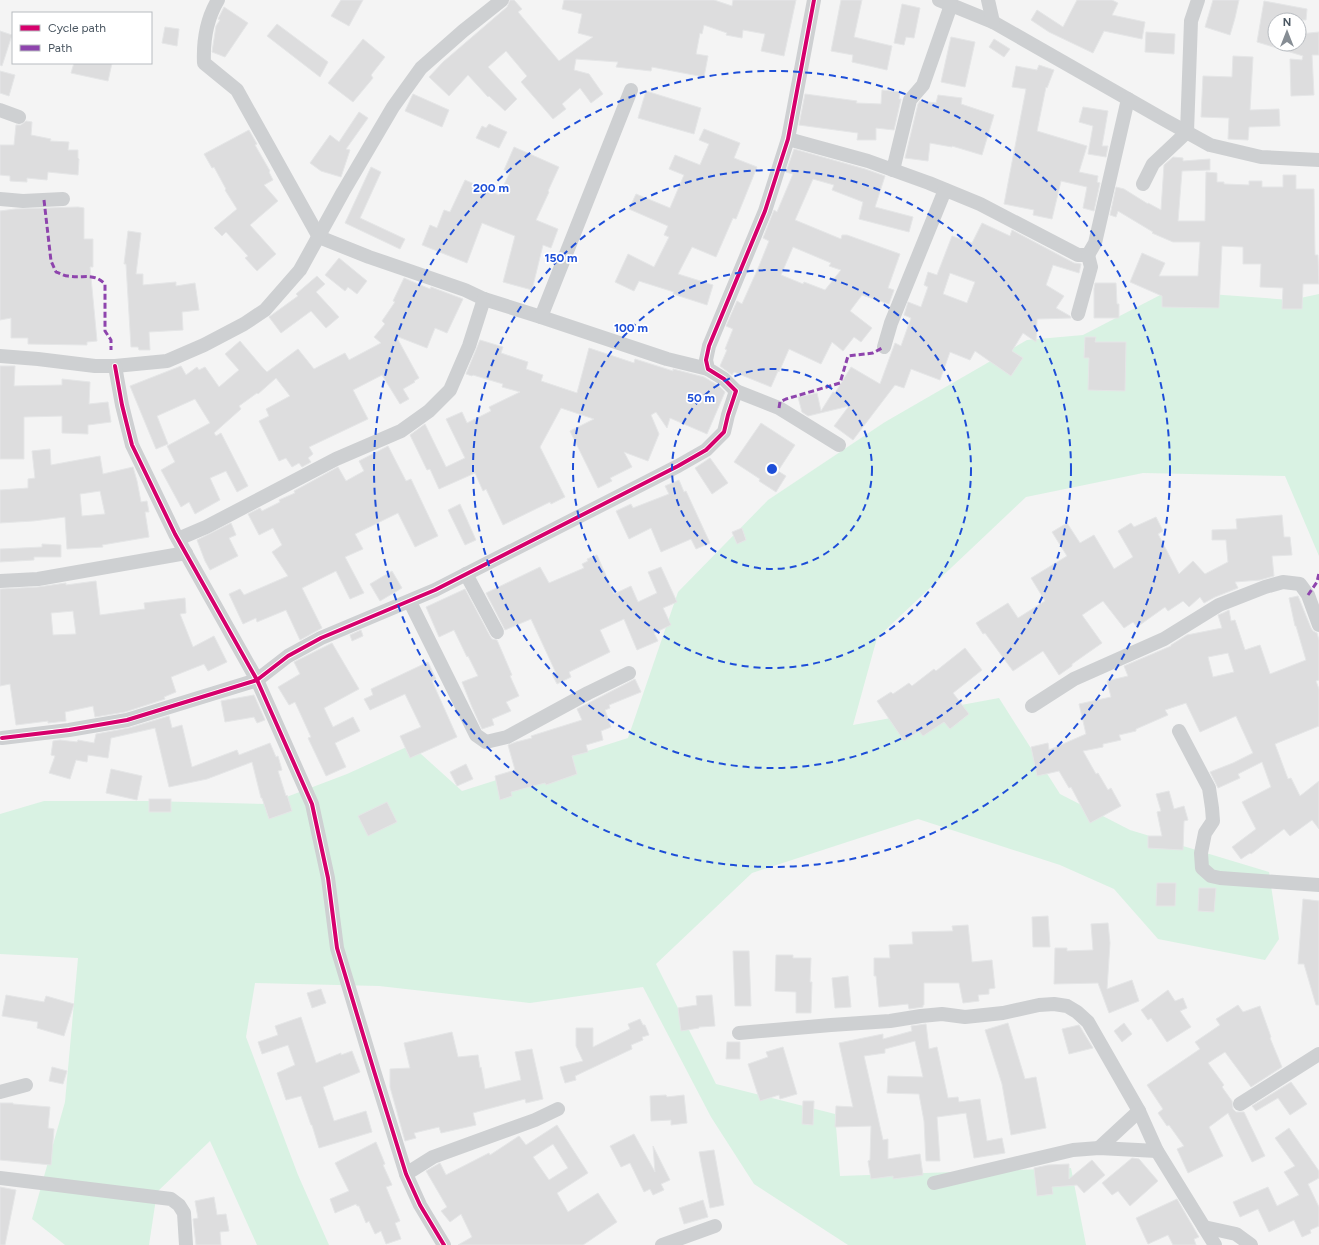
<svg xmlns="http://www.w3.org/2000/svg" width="1319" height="1245" viewBox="0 0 1319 1245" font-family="Figtree,sans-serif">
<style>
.green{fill:#d9f2e3}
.building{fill:#ddddde;stroke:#e5e6e7;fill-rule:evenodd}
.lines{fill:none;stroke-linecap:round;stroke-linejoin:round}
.minor{stroke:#ced0d2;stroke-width:14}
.quiet{stroke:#8e44ad;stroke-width:3;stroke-dasharray:6 3;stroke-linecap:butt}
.cycleway-casing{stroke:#fff;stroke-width:6}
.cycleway{stroke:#d6006c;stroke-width:4}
.ring{fill:none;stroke:#1d4ed8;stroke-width:2;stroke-dasharray:7 5}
.centre{fill:#1d4ed8;stroke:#fff;stroke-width:2}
.ring-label{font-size:12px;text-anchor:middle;font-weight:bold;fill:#1d4ed8;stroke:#fff;stroke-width:3.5;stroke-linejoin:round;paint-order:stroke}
</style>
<rect width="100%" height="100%" fill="#f4f4f4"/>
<path class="green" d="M1168,291L1291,300L1319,294V556L1285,476L1143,473L1026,497L877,638L853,725L999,698L1060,794L1130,830L1269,872L1279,939L1265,960L1158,939L1114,889L1060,865L918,819L752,873L656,964L716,1084L835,1114L840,1176L1071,1168L1086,1245H848L754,1184L711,1117L643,987L530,1003L379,986L255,983L246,1037L298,1175L329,1245H257L210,1141L157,1192L149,1245H65L32,1219L65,1102L78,958L0,954V814L44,801H149L268,804L347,774L411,745L462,791L628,738L678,592L768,500L885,422L1027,340L1083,335Z"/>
<g class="building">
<path d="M341,0H363L349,26L331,16Z"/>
<path d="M510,0H514L522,9L518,12L559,61L593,37L578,33L582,14L562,9L564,0H714L732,6L733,0H796L784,56L761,51L765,34L743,30L742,38L726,35L727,33L704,25L702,34L700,33L696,54L708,56L704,77L652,67L651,71L616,67L618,62L576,59L574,70L589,74L603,94L591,103L580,88L562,104L566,109L553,119L521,82L527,76L506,51L488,67L517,99L505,111L489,96L488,97L468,75L449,96L429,77L443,62L507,7Z"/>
<path d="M841,0H862L854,37L892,46L887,70L852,62L853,55L831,51Z"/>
<path d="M1077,0H1112L1118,3L1112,15L1145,22L1142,39L1104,31L1093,53L1049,32L1031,20L1037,10L1063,27Z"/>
<path d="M1213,0H1239L1235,18L1230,35L1205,27Z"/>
<path d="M1264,1L1307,9L1306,20H1275V44H1299V34L1319,32V55H1312L1314,95L1291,96L1290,59L1302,60L1303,56L1257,42Z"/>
<path d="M902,4L920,8L914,38L906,37L904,45L894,43Z"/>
<path d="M224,7L248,23L225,57L212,52L216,26L220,20L218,19Z"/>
<path d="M277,24L328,62L320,77L267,36Z"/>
<path d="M165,27L179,29L177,46L162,43Z"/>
<path d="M0,31L12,35L2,66L0,65Z"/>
<path d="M1146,32L1175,34L1174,54L1145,52Z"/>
<path d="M951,37L975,42L965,87L941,82Z"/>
<path d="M363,39L385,57L371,75L373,78L353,102L328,83Z"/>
<path d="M994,39L1010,49L1004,57L989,47Z"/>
<path d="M1233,56L1253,57L1250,110L1279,109L1280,126L1249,127L1248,140L1228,139L1229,118L1201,117L1203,76L1232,77Z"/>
<path d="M74,63H112L108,81L71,73Z"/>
<path d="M1039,65L1054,70L1047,88L1046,87L1037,131L1087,146L1079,172L1098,176L1097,182L1100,183L1094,211L1083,208L1087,187L1061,181L1052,219L1033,215L1034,210L1004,204L1026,89L1012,87L1016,66L1037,70Z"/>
<path d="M0,71L15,75L9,96L0,93Z"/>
<path d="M882,90L900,92L899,99H901L894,130L876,128V140H857L858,133L799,125L805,94L857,101L856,103L881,104Z"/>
<path d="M646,91L701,108L694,134L638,118Z"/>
<path d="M413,94L449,110L442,127L405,111Z"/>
<path d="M938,95L962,98L961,104L994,115L982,155L952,146V147L930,143L928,161L905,158L918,104L920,101L936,103Z"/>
<path d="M1083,107L1108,111L1102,146H1108L1106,157L1088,154L1093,126L1079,122Z"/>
<path d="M359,112L368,118L346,149L350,150L341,177L321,171L310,163L330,135L339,142Z"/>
<path d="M26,121L32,122L31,135L51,139L50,141L69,142L68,150H78V158L79,159L78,175L48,172L47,180L27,178V182L10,181V176L0,175V145H14L16,125H21Z"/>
<path d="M489,124L507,132L499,148L476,138L482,126L486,128Z"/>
<path d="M704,129L740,143L734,158L757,167L736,219L733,218L716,257L692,247L678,274L713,285L707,305L673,294L674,292L639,281L634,291L615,282L628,254L654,267L669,237L664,235L668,226L629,209L636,194L670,208L684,175L669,169L675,155L700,165L709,144L699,140Z"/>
<path d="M249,130L257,144L255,145L270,171L269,172L273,180L264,185L278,201L250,225L276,254L257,271L245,258L248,256L226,232L222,236L214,228L237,209L225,190L226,189L214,167L212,168L204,154Z"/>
<path d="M514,147L559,167L548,191L549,192L536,220L558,229L551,248L543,245L532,290L503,282L515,236L482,223L467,263L422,245L430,225L437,228L444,210L450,212L465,180L499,195L510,172L504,170Z"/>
<path d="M794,149L865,169L885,176L875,207L913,217L909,232L859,219L863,202L832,190L834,185L813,179L795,220L841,239L842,235H847L900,254L888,288L894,290L889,304L862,295L850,311L872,328L861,342L854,337L843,351L832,342L821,364L789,349L779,372L778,371L771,387L734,372L732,375L720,366L727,350L725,349L733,329L726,326L737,301L742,304L759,266L769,241L763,238L774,210L777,212L793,174L786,172ZM793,247L831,263L829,266L841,270L825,290L804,282L803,284L781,275Z"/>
<path d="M1173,157L1183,158V161L1210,159V170L1182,171L1178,221H1205L1206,172L1217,173V182H1224V184L1249,185V181H1262V187H1283V175H1296V189H1314L1315,255H1318L1319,284H1303L1302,309H1282L1283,288L1260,287L1261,264H1243V247L1222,246L1219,308L1162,307V296L1130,282L1142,253L1165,263L1159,276H1198L1200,242H1173L1152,233L1153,232L1118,211L1116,217L1110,215L1116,187L1124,189L1148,204V203L1161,210L1164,165Z"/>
<path d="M371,167L381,172L360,218L405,239L400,249L345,223Z"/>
<path d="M78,207L84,208V239H93V267H90L97,341L87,342V345L28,344V338H11V318L0,320V211L15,209Z"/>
<path d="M982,223L1010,236L1012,230L1074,263L1081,264L1079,273L1053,265L1046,285L1064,296L1056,308L1070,316L1071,318L1037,319L1036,342L1023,333L1012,351L1023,358L1011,376L975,351L970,360L950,352L940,380L911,369L904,388L895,385L853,440L834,426L849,406L808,416L802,412L798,397L817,393L821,411L833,392L835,393L851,367L880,384L895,343L901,346L911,318L904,315L908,302L921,307L928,287L924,285L928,272L937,275L952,236L972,243ZM950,273L975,282L967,303L943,294Z"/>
<path d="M128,231L141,233L136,274H143V285L176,282V286L195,283L199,310L182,312L183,330L149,332L150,350H139L138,347H131L126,264H124Z"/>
<path d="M339,258L367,281L357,294L348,287L345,291L325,275Z"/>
<path d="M317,276L325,284L316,292L339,317L326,328L311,311L281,333L269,317L298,296L296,294Z"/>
<path d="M404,278L430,289L431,287L463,299L447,333L435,328L427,348L396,336L419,378L414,381L415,382L403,389L409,399L400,404L382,375L353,390L368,419L309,447L313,454L308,458L311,462L302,467L299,463L292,467L286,458L279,461L259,421L269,416L266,409L290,396L276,378L258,394L257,393L239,406L241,409L214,433L216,436L221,433L248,486L237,492L226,471L210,478L220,500L195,514L189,502L181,507L161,470L175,462L167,446L210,423L195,399L157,416L168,444L156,449L130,386L181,366L186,375L197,367L199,370L205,367L219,387L239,370L225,354L240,341L263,368L267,372L298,349L314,369L345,353L349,360L381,343L374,337L385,324L382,321L395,302L393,301Z"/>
<path d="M1095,283H1116L1117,304H1119V318H1094V289Z"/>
<path d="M1085,337H1096L1095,342H1126L1125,391L1088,390L1089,358H1084Z"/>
<path d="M480,340L503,347L501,353L528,362L526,369L543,375L541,381L577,393L589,348L634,363L635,359L673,371V369L704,377L719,386L725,392L707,434L670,418L667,428L656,412L651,415L659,434L648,461L624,452L632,467L610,478L612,481L598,488L570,431L594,419L561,408L540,447L565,497L551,504L550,502L503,525L486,489L483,491L475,473L439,489L430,469L427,470L410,435L425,424L446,467L465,458L446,419L462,412L467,423L491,411L489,407L520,392L502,387L503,384L473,375L472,376L466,374Z"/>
<path d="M0,366H15L14,386L62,385V379L90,382L89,404L108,402L111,422L88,425V434L62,433V416L24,417V459H0Z"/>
<path d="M761,423L795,445L778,471L786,476L776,492L759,481L760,479L734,462Z"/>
<path d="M388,446L406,481L411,479L438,536L415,547L398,513L355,534L363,549L345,557L364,593L350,599L336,571L302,588L322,628L300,640L286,610L257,622L256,618L243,624L229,594L240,589L244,595L288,576L272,552L282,545L273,528L259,535L248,514L260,508L262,511L280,502L279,500L295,493L294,491L338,467L346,481L364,471L359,461Z"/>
<path d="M50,449L51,465L100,456L103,474L133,467L137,481L141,502L147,501L149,512H145L149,537L102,545L103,547L67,549L65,517L33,521L0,523V490L28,488V479L35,478L32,451ZM100,491L105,514L82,516L80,494Z"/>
<path d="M710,458L728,483L712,494L695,468Z"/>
<path d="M679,480L684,492L686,491L710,543L696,549L691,539L661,552L651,528L629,539L616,511L631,504L633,508L669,494L665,486Z"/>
<path d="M460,504L476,540L465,545L448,510Z"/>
<path d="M1282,515L1284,537H1290L1292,555L1272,556L1274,576L1260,580L1235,582L1238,588L1215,597L1204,603L1200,597L1189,607L1183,601L1168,611L1165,607L1137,627L1133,622L1124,628L1103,601L1082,615L1102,643L1072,664V666L1059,675L1043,651L1013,671L985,633L983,634L976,623L1008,603L1018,618L1045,601L1031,578L1067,556L1052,532L1067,523L1080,543L1094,535L1114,569L1133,557L1118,531L1131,523L1134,527L1156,517L1163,531L1158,534L1179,574L1193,561L1205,574L1228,562L1226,540H1212V530L1237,529L1236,519Z"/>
<path d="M231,523L236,535L229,538L238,556L210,570L205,561L197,540Z"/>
<path d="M742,528L746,540L737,544L732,532Z"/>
<path d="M42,544L61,545V557H34V560L0,562V549L42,547Z"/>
<path d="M597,555L614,594L631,586L638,602L657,593L648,572L661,567L677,602L663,608L671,625L654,633L658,641L637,650L624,619L600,630L610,652L569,672L571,677L557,684L552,674L556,673L531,619L505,630L486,593L540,567L549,583L584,568L582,564L588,561L587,559Z"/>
<path d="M392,571L402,588L380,601L370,584Z"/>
<path d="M96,581L100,615L145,609L144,603L185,598L186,613L180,614L193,647L214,636L227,662L208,671L204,664L171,677L176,692L164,697L165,699L125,712L95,717L93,706L65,712L66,721L48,723V721L16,725L10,684L0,686V589L38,587L66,583V585ZM73,611L76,634L53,635L51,613Z"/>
<path d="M465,589L490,636L492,639L497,640L512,675L510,676L519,696L506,702L511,711L492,719L494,725L482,729L472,707L462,682L478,676L468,656L467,657L454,630L439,637L426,607Z"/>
<path d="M1298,596L1311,628L1313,631L1317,633L1319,640V680L1316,681L1319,689V726L1275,744L1288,779L1291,778L1300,796L1319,781V829L1312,820L1290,836L1284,829L1251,854L1250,853L1241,859L1232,847L1256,829L1242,802L1271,787L1262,762L1238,774L1240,778L1218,788L1210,772L1233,763L1253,753L1236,716L1200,732L1186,703L1165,710L1168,715L1136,729V731L1119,735L1121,740L1103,744V747L1083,751L1096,774L1098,773L1108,790L1111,788L1121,806L1090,823L1071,787L1069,788L1059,771L1037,776L1031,747L1048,743L1049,750L1086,734L1079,704L1111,697L1107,681L1128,676L1124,666L1171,646V645L1187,635L1222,628L1218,615L1223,613L1229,610L1231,621L1235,620L1245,650L1260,645L1270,674L1306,660L1296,626H1295L1289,598ZM1228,653L1234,672L1213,677L1208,657Z"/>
<path d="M361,630L363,636L352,641L350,635Z"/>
<path d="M332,643L359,689L324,708L333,727L353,717L360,731L335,743L346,767L326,776L308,738L311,737L295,702L289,705L278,687L300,674L294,662Z"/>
<path d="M965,648L982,670L953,693L969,714L950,729L944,722L923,736L919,731L904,741L877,701L891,692L893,694L909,683L912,686L934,669L936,671Z"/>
<path d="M428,662L436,679L432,681L457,737L410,758L400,736L421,727L405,694L370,710L364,699L373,695L371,689Z"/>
<path d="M635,679L641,692L609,705L610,708L605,710L611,727L601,731L603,740L586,745L588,752L572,756L577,774L546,785L545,783L511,792L512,796L500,800L495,776L515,770L508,745L516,742L532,738L531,736L582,720L577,709Z"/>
<path d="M254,695L265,720L257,723L254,717L225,722L221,701Z"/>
<path d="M169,716L172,728L182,725L192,767L237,750L239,755L270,743L276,757L278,756L282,770L278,771L286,796L287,795L292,811L269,819L262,798H261L252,762L207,779L169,787L155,728L111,738L108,758L88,755L87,762L76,760L70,779L49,773L55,756L51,755L53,741L60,740L77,742L78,740L94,743L96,734L129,728Z"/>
<path d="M466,764L473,779L457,786L450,772Z"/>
<path d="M111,769L142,776L137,800L106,793Z"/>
<path d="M1169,791L1174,809L1184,806L1188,820L1184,821L1183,850L1148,848V836H1162L1157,812L1161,811L1156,794Z"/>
<rect x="149" y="799" width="22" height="13"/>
<path d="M387,802L397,822L368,836L358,816Z"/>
<path d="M1157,883H1176L1175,906H1156Z"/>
<path d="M1199,888H1216L1214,912L1198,911Z"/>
<path d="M1303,899L1319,901V1005H1316L1304,964H1298Z"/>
<path d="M1048,916L1050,947H1033L1032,917Z"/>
<path d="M1108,923L1110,943L1107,989L1132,980L1139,1001L1109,1013L1098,983L1054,984L1055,948H1067V951L1093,950L1091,924Z"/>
<path d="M968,925L972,962L992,960L995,988L989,989V994L978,995L979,1001L963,1003L959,983H924V1005H923V1007L909,1009L908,1004L879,1007L876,976H874V958H890L889,945L913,944L912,932L953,931L952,926Z"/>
<path d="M733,951H749L751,1006H735Z"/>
<path d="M776,955H793V958H811L810,982H812L811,1013H796V992L775,991Z"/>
<path d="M848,976L851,1007L835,1008L832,978Z"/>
<path d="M321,989L326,1003L312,1008L307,993Z"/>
<path d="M1168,990L1175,1001L1183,998L1187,1008L1180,1011L1191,1027L1167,1042L1151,1018L1148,1020L1141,1010Z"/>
<path d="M6,995L44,1002L46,996L74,1004L64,1036L37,1028L38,1022L2,1016Z"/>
<path d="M712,995L715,1026L699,1027V1028L681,1031L678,1008L697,1005L696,996Z"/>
<path d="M1238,1005L1243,1012L1260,1006L1271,1037L1270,1038L1282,1067L1251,1087L1225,1052L1208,1063L1224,1085L1222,1087L1232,1101L1233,1109L1236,1112H1244L1265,1156L1252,1162L1228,1113L1209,1127L1223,1156L1188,1173L1177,1149L1184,1146L1169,1125L1167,1126L1158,1113L1163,1109L1147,1085L1200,1049L1195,1042L1220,1025L1216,1019Z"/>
<path d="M301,1017L316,1063L341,1053V1055L352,1051L360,1072L323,1087L334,1121L366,1111L372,1132L319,1148L312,1125H311L301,1096L286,1100L277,1073L295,1065L288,1045L262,1054L258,1042L278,1035L275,1026Z"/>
<path d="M640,1019L643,1025H645L649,1035L642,1037L643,1040L631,1045L632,1049L575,1076L576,1080L565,1083L560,1067L583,1061L576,1046V1028H593V1047L630,1029L628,1024Z"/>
<path d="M1008,1023L1025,1079L1036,1077L1046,1128L1011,1135L1002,1084L985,1030Z"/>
<path d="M1124,1023L1132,1034L1122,1042L1114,1031Z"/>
<path d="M926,1024L929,1049L937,1047L948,1098L958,1097L959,1102L980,1099L987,1141L1002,1138L1005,1153L974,1158L966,1113L937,1117L940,1161H926L924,1121L919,1094L887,1093L888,1076L923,1077L915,1041L885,1049V1053L864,1056L883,1140L888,1139V1159L920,1154L923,1175L893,1179V1176L871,1179L868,1161L870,1160L871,1126L835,1127L836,1106L853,1107L839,1043L883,1034V1039L912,1031L911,1026Z"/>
<path d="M1079,1025L1093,1048L1069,1054L1062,1029Z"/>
<path d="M452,1032L458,1057L478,1055L480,1068L481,1067L485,1089L521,1080L515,1052L532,1049L543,1099L526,1103L525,1099L473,1113L476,1125L441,1133L439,1127L414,1133L416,1138L405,1141L390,1087V1069L410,1068L404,1043Z"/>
<path d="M727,1042H740V1059H726Z"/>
<path d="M783,1047L797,1094L780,1099L779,1095L760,1101L748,1064L768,1057L766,1052Z"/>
<path d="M52,1067L67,1071L63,1084L49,1081Z"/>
<path d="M1291,1082L1307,1104L1290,1115L1278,1098L1256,1111L1252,1106Z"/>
<path d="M666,1095L667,1097L684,1095L687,1123L671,1125V1120L651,1121L650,1096Z"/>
<path d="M803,1101H814L813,1125L802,1124Z"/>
<path d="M0,1103H13V1104L50,1107L48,1128L54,1129L51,1165L0,1160Z"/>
<path d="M557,1125L588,1173L557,1193L568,1212L598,1193L617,1222L583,1245H458L472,1237L461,1214L450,1222L441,1211L447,1207L426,1171L440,1163L446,1175L489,1153L490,1155L519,1136L526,1145ZM553,1144L568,1168L549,1180L533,1157Z"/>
<path d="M1289,1128L1319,1171V1178L1308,1184L1319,1207V1226L1310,1230L1311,1233L1302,1237L1294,1220L1269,1232L1258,1209L1240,1217L1233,1202L1268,1187L1277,1206L1299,1195L1284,1172L1295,1166L1275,1138Z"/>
<path d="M634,1134L655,1172L653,1146L670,1180L661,1184L664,1190L653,1195L650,1189L644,1192L630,1163L621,1167L610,1146Z"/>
<path d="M376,1142L385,1164L383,1165L392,1185L386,1187L400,1221L395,1223L401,1239L386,1244L381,1231L375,1234L369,1221L366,1223L359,1206H357L356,1204L335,1213L330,1199L349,1191L335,1163Z"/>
<path d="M714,1150L724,1205L710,1208L699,1152Z"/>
<path d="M1132,1158L1139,1159L1158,1181L1130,1206L1118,1191L1112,1195L1102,1183Z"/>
<path d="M1092,1160L1105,1175L1084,1193L1077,1185L1052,1187L1053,1194L1037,1196L1034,1168L1048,1165L1069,1164V1179Z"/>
<path d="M0,1187L16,1190L5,1245H0Z"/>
<path d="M214,1197L217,1215L226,1214L229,1231L220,1232L221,1245H196L193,1219L198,1218L195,1201Z"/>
<path d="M1177,1199L1199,1237L1194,1239L1196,1245H1173L1168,1235L1148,1244L1136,1218Z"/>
<path d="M703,1200L708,1217L684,1224L679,1208Z"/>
</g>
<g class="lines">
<g class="minor">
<path d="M218,0C206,20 203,40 204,63L237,90L319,237L369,257L465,290L484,299L541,317L667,359L708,369"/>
<path d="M939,0L993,22L1163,119L1210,145L1261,157L1319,160"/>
<path d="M988,0L993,22"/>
<path d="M0,110L19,117"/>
<path d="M788,139L868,161L929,183L980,204L1078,255H1088L1095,243L1128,99"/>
<path d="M893,170L910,100L923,85L951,5"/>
<path d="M1143,184L1153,164L1187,132L1191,21L1198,0"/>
<path d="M0,199L23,201L63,199"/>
<path d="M1078,314L1091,267L1088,255"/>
<path d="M541,317L631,90"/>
<path d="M884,347L891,323L945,190"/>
<path d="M0,356L38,359L95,366H115L167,361L204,345L244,324L265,310L300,270L343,192L393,107L421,68L463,31L502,0"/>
<path d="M115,366L122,405L132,445L175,534L257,680L312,804L328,878L337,948L374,1071L406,1174L420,1205L444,1245"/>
<path d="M736,391L779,408L839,445"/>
<path d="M178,539L206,527L336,459L401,431L429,411L450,390L469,346L484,299"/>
<path d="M466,574L497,632"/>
<path d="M0,581L38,579L186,553"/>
<path d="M410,602L476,735L486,742L507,737L588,693L629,673"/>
<path d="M1032,706L1074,679L1164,639L1219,605L1265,587L1283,582L1300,584L1308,595L1319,625"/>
<path d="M1179,731L1209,788L1212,808L1213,821L1205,833L1201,853L1202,868L1211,876L1220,878L1319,885"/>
<path d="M2,738L69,730L127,720L257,680L288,656L321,638L435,590L678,466L706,450L724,432L728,415L736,391L724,379L708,369L706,360L709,346L765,211L788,139L814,0"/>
<path d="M739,1033L831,1025L890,1021L921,1016L942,1014L965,1017L1003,1013L1039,1005L1054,1004L1067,1006L1077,1012L1088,1022L1139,1111L1157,1151L1215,1245"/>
<path d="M0,1092L26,1085"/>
<path d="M1240,1104L1319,1054"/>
<path d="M1099,1148L1139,1111"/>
<path d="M406,1174L433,1157L535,1120L558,1109"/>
<path d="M0,1178L171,1199L179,1205L184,1213L186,1245"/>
<path d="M934,1183L1073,1150L1099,1148L1157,1151"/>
<path d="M1204,1227L1236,1234L1251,1245"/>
<path d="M662,1245L715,1226"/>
</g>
<g class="quiet">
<path d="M44,200L51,261L56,272C60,273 64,276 68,276C83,279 93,272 105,284V331L111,340V350"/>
<path d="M779,408L780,402L786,399L840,383L848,356L873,353L884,347"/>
<path d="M1308,595L1317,582L1319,573"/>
</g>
<g class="cycleway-casing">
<g id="cycleway">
<path d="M115,366L122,405L132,445L175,534L257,680L312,804L328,878L337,948L374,1071L406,1174L420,1205L444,1245"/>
<path d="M2,738L69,730L127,720L257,680L288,656L321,638L435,590L678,466L706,450L724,432L728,415L736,391L724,379L708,369L706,360L709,346L765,211L788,139L814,0"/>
</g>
</g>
<use href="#cycleway" class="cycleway"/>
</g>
<g class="ring">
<circle cx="772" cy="469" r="100"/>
<circle cx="772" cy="469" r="199"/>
<circle cx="772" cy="469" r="299"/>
<circle cx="772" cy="469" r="398"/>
</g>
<circle cx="772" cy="469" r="6" class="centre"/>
<g class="ring-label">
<text x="491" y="192">200 m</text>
<text x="561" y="262">150 m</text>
<text x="631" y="332">100 m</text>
<text x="701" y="402">50 m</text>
</g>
<rect x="12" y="12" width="140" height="52" fill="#ffffff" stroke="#b7bbc0"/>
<rect x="20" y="25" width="20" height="6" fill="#d6006c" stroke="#b7bbc0"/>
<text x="48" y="32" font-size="12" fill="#4a5661">Cycle path</text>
<rect x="20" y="45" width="20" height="6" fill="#8e44ad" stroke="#b7bbc0"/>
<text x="48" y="52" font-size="12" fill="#4a5661">Path</text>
<g transform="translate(1287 32)"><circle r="19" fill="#ffffff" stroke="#b7bbc0"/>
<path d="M0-3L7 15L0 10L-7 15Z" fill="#868d94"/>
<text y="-6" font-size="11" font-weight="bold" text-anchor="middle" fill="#4a5661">N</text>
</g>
</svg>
